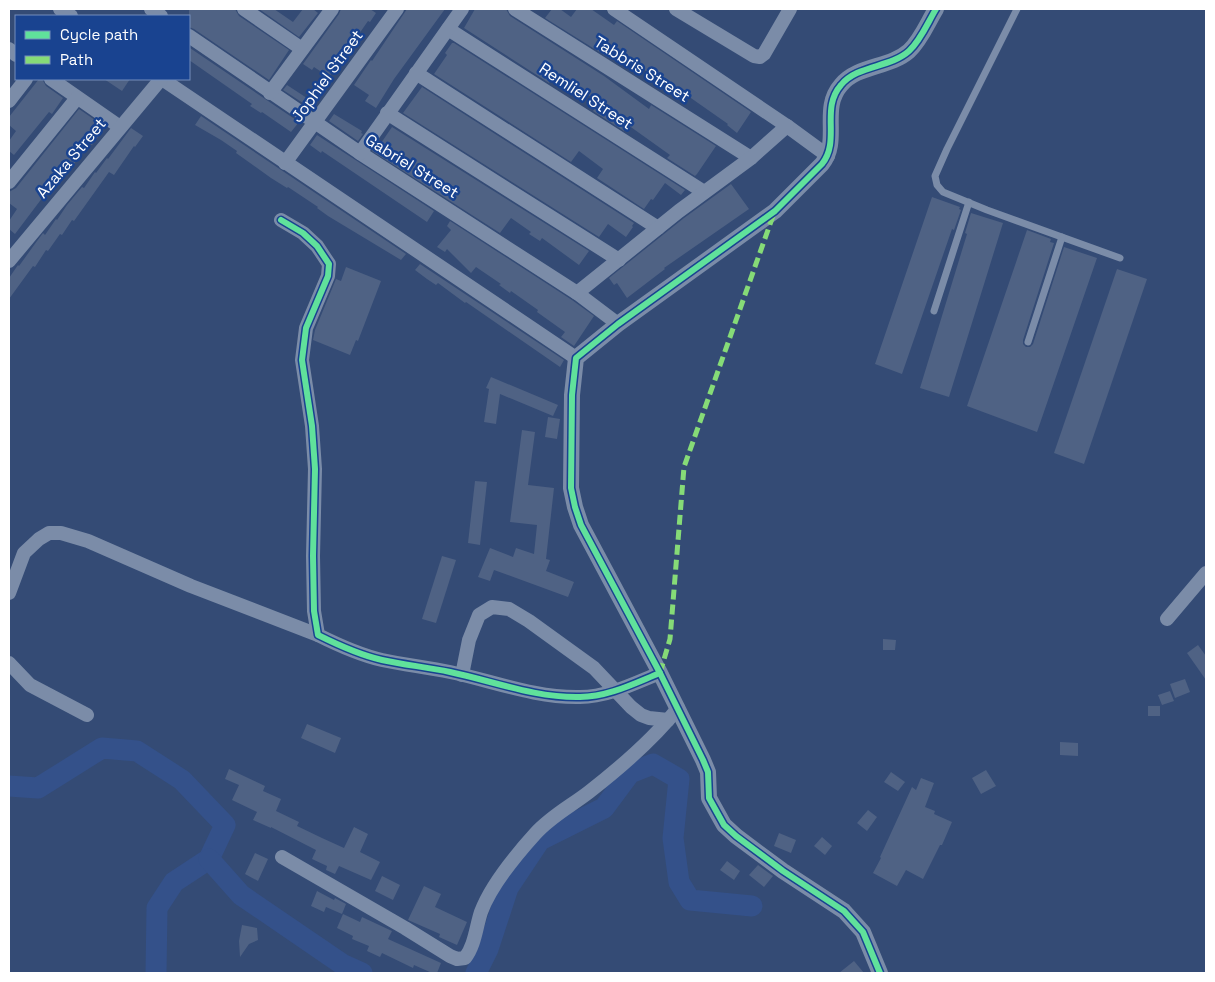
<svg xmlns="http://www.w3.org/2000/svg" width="1215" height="982" viewBox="0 0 1215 982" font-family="'Space Grotesk',sans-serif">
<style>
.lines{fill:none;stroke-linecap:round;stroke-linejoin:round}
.river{stroke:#34518a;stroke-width:21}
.building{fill:#4f6284}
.service{stroke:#7b8ca8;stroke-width:7}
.minor{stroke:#7b8ca8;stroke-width:14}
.tertiary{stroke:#7b8ca8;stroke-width:16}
.quiet{stroke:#86db77;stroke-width:5;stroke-dasharray:10 5;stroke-linecap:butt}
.cycleway-casing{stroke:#194390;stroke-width:9}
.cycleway{stroke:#60e19b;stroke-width:6}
.labels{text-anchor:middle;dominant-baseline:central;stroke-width:5;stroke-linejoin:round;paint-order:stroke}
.street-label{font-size:16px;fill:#fff;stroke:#194390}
</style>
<rect width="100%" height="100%" fill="#344b75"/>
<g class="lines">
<g class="river">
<path d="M9,786L38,788L102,748L137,751L182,780L225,825L209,859L174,882L157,908L156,973"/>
<path d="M209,859L241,895L342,964L362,973"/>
<path d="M476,973L488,949L508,888L540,840L604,808L630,773L653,764L679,779L673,838L679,882L690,900L752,906"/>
</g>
</g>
<g class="building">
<path d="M189,9H235L239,16L289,50L269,80L194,29L189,27Z"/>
<path d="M259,9H274L293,22L303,9H313L318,13L299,37Z"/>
<path d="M341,9H370L376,13L370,22L368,21L329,77L314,67L312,70L303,64L339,14Z"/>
<path d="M407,9H445L394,79L376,108L365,101L369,95L354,85L371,60L372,61Z"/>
<path d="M475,9H506L510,16L604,76L649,109L651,105L716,146L697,174L695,176L667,158L670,155L628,125L624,131L593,111L599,103L573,84L572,85L555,74L549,83L464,28Z"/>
<path d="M552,9H560L571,17L577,9H591L614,25L617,21L751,112L737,133L727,125L728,124L678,89L655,73L653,76L615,49L609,58L545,18Z"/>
<path d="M452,43H454L685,190L681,195L665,183L653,200L651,199L644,209L597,178L603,169L579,151L571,162L434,74L447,55L445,53Z"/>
<path d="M190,48L299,122L291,132L262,112L261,113L250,106L252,104L189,60V50Z"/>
<path d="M39,79H42L46,86L63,98L52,114L49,112L14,155L9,151V141L16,131L9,125V117Z"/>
<path d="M104,79H130L122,91Z"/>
<path d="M287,85L313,102L309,107L283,90Z"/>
<path d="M422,87L634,223L632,226L633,227L626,237L608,224L599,237L403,113Z"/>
<path d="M79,109L105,127L92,145L90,144L55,187L52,185L15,234L9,229V221L17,209L9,203V192L16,188Z"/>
<path d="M334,114L362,131L361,133L363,134L358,141L329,121Z"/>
<path d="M201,116L406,254L401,260L328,216L317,208L318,207L288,187L287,188L271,178L236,153L237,151L221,140L195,125Z"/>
<path d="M392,127L589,251L579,265L542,238L540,241L529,234L531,232L511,218L500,233L372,151L377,144L379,146Z"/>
<path d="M131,128L143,136L135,147L134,146L114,175L109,172L74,221L72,220L62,235L60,234L48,251L46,250L35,267L33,266L9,299V278L18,265L19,266L37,241L43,233L45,235L56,219L57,220L67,205L82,187L84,188L95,172L96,173L107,158L108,159Z"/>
<path d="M317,135L434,211L427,222L322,151L321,153L310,145Z"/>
<path d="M731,184L749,209L664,268L665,269L627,298L617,283L614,285L609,278L684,218Z"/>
<path d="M932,197L960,207L959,209L961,210L954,230L952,229L902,374L875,364Z"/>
<path d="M971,213L1003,223L949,397L920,388L967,234L965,233Z"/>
<path d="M450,221L572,300L594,316L574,346L561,337L565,332L537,312L538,310L511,291L510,293L499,285L501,284L476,267L471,273L447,249L445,252L437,247L451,230L447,226Z"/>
<path d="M1027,230L1051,239L1050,242L1054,243L1023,340V344L1026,347H1030L1033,344L1064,247L1097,258L1037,432L967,406Z"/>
<path d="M420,264L564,360L560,367L466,302L465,303L438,283L436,285L427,279L415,270Z"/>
<path d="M346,267L381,281L358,341L356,340L350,355L313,340L315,330L336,279L341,281Z"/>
<path d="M1117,269L1147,279L1084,464L1054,453Z"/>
<path d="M491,377L558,405L553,416L500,394L496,424L484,422L489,389L486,388Z"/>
<path d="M548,417L560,419L557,439L545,437Z"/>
<path d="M522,430L535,432L528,485L554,488L546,559L550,560L546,571L574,582L568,597L494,570L490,581L478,577L490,548L513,557L516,548L534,554L537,525L510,522Z"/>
<path d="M475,481L487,482L480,545L468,543Z"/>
<path d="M442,556L456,560L436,623L422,619Z"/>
<path d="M883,639L896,640L895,650H883Z"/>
<path d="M1198,645L1206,656V680L1187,653Z"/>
<path d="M1185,679L1190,692L1175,698L1170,684Z"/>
<path d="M1170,691L1174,701L1162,705L1158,695Z"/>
<rect x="1148" y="706" width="12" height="10"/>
<path d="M307,724L341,738L335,753L301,738Z"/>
<path d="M1060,742L1078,743V756L1060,755Z"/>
<path d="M229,769L265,786L263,791L281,799L276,811L299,822L297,826L322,838L344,848L354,827L368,834L360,852L380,862L371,880L339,866L335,874L326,870L327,866L312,859L316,850L271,827V828L253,820L257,812L232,800L239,785L225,779Z"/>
<path d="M986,770L996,786L981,794L972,778Z"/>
<path d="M891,772L905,782L898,791L884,782Z"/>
<path d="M921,778L934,783L925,807L935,811L934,814L952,822L942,845H940L923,879L906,870L897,886L873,873L881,858L880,857L912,787L916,790Z"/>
<path d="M868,810L877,817L867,831L857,823Z"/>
<path d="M779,833L796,840L791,853L774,846Z"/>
<path d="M822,837L832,846L825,855L814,846Z"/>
<path d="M255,853L268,859L258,881L245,874Z"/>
<path d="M727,861L740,871L734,880L720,870Z"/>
<path d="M758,865L773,876L764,887L749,875Z"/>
<path d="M382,876L400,885L393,900L375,891Z"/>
<path d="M424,886L441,894L435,907L467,922L457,945L439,937L440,934L408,920Z"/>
<path d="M317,891L334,900L335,898L346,904L342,914L326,907L324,912L311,906Z"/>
<path d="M343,914L360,922L362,917L392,931L388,939L441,963L437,973H432L414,965L413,968L382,953L380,957L367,951L369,946L352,939L353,936L337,928Z"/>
<path d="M242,925L257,928L258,940L249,944L240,957L239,941Z"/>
<path d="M854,961L864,973H839Z"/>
</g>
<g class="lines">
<g class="service">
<path d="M1017,9L947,149L935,176L937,185L943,192L987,210L1120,258"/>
<path d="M934,311L969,202"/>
<path d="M1028,342L1062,237"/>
</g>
<g class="minor">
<path d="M60,9L71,16"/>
<path d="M151,9L161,16"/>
<path d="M244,9L302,49"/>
<path d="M515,9L751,158"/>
<path d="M676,9L754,56L760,57L764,54L790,9"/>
<path d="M448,29L704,192"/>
<path d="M189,36L360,153L577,293L618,324"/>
<path d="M9,49L16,55"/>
<path d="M416,73L658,228"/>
<path d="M51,79L120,127"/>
<path d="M162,79L576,358"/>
<path d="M270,93L332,9"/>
<path d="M9,101L26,79"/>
<path d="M387,113L619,260"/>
<path d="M787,126L828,156"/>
<path d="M360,153L462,9"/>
<path d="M285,163L397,9"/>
<path d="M9,182L77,98"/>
<path d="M281,220L303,233L317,246L329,264L328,276L306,328L302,360L312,426L315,469L313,556L314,611L318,635C338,645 360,655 382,660C404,665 427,667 450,672C493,681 535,698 580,697C608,697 635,683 660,673"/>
<path d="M9,261L161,79"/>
<path d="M577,293L679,211L751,158L787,126L614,9"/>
<path d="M9,593L24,553L39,539L49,533H61L88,541L191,586L318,635"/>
<path d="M1167,619L1206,573"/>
<path d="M9,663L30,685L87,715"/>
<path d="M462,675L469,640L479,615L492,607L509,609L529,621L594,668L631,707L641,715L649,718L668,720"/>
<path d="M282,857L405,928L450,956L457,959L465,958C475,945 476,927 481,912C491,885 516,855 535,834C551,816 571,806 589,792C621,767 653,740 678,708"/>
</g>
<path class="tertiary" d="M880,973L863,932L844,911L783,871L736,836L724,825L709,798L708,772L703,760L660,673L581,525L575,507L571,488L572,395L576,358L618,324L775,211L822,164C841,140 820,109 841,85C857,65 890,68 909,51C921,40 928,22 936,9"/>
<path class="quiet" d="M660,673L670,639L684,467L774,213"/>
<g class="cycleway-casing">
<g id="cycleway">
<path d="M281,220L303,233L317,246L329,264L328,276L306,328L302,360L312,426L315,469L313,556L314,611L318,635C338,645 360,655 382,660C404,665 427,667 450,672C493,681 535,698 580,697C608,697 635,683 660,673"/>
<path d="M880,973L863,932L844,911L783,871L736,836L724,825L709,798L708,772L703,760L660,673L581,525L575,507L571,488L572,395L576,358L618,324L775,211L822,164C841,140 820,109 841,85C857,65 890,68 909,51C921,40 928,22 936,9"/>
</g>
</g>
<use href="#cycleway" class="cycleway"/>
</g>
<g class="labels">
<g class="street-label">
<text transform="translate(642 69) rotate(32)">Tabbris Street</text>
<text transform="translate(327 76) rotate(-54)">Jophiel Street</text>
<text transform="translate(586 96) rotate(33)">Remliel Street</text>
<text transform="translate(71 158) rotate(-50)">Azaka Street</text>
<text transform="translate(412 166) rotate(32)">Gabriel Street</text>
</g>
</g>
<rect width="1215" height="982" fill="none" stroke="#ffffff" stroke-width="20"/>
<rect x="15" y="15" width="175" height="65" fill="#194390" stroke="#758ebc"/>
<rect x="25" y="31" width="25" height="8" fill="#60e19b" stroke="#758ebc"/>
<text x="60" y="40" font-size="15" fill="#ffffff">Cycle path</text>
<rect x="25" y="56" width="25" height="8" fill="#86db77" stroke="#758ebc"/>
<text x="60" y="65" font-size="15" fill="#ffffff">Path</text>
</svg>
